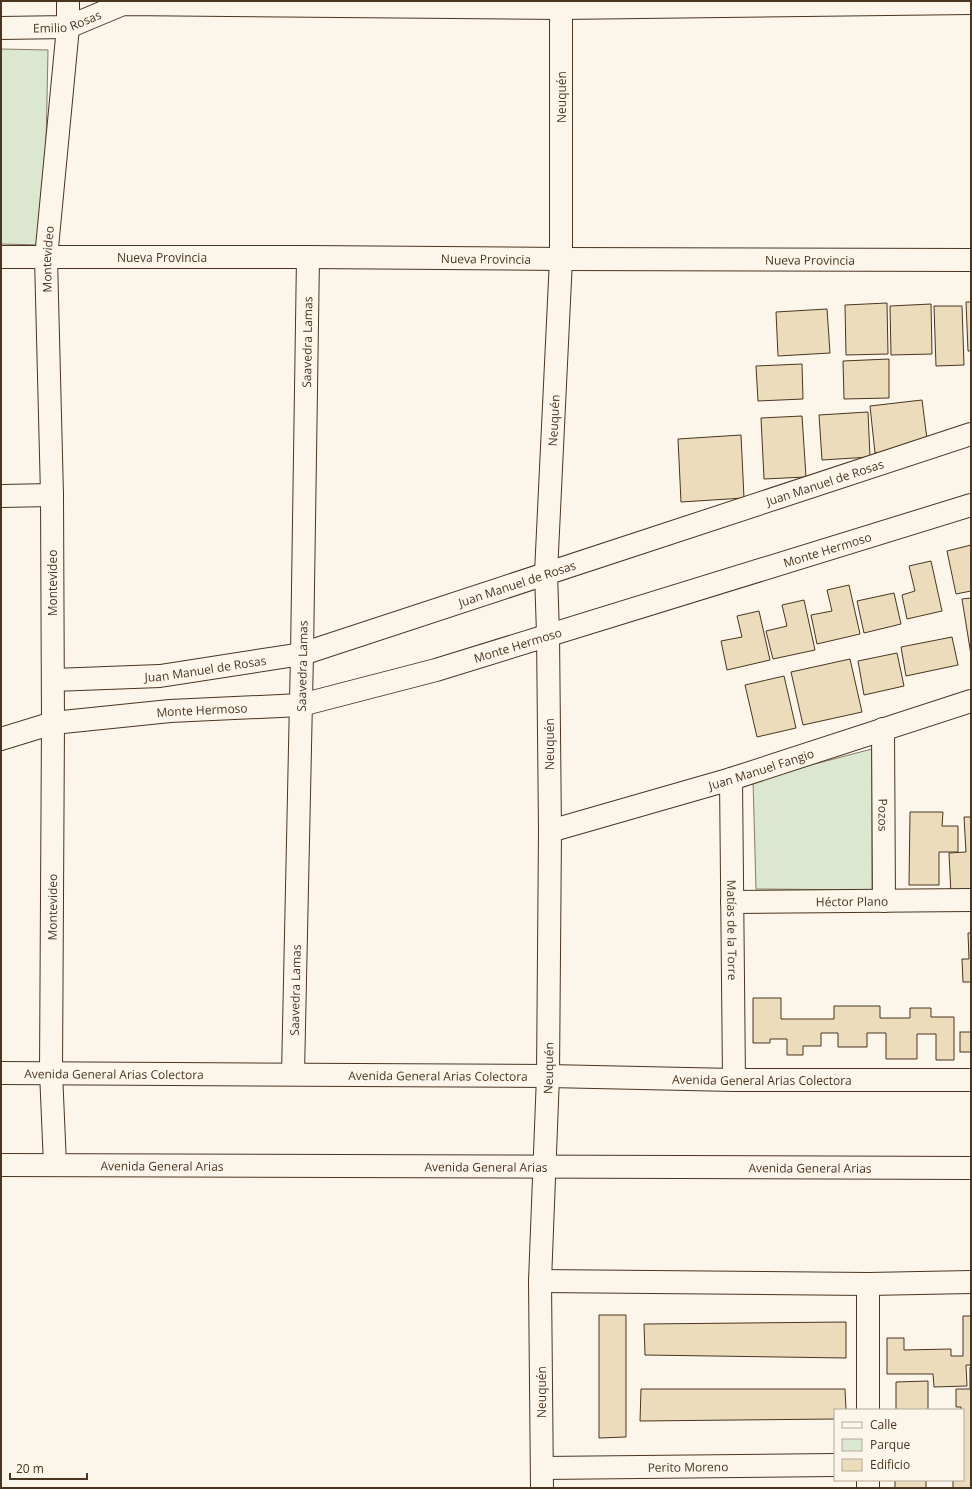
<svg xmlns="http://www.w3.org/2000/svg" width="972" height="1489" viewBox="0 0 972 1489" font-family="'Open Sans',sans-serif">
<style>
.green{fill:#dce7d0;stroke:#887966}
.building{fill:#ecdcbc;stroke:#4a3520}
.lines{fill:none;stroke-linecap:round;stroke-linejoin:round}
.minor-casing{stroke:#4a3520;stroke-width:24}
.major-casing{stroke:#4a3520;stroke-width:24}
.minor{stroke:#fbf6e9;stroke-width:22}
.major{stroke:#fbf6e9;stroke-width:22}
.labels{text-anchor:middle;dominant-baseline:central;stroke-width:3;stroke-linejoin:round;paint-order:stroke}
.street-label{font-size:12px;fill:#4a3520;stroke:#fbf6e9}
</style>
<rect width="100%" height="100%" fill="#fbf6e9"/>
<g class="green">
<path d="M1,49L48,50L44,245L1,244Z"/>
<path d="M872,749V890L756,889L753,780Z"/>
</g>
<g class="building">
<path d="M966,302H971V351H968Z"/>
<path d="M887,303L888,354L846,355L845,305Z"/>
<path d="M931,304L932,354L891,355L890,306Z"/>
<path d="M934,306H962L964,365L936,366Z"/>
<path d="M827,309L830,353L778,356L776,312Z"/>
<path d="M889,359V398L844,399L843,361Z"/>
<path d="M802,364L803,399L758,401L756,366Z"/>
<path d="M922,400L928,447L875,453L870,406Z"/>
<path d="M868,412L870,457L822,460L819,415Z"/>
<path d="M802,416L806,477L764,479L761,418Z"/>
<path d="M741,435L744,498L681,502L678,439Z"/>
<path d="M971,545V591L956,594L947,551Z"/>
<path d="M931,561L942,611L907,619L902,595L915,591L909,566Z"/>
<path d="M849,585L860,634L817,644L811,615L832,611L827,590Z"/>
<path d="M894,593L901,624L864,633L857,601Z"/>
<path d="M971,598V655L962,599Z"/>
<path d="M804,600L815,650L773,659L766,631L787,626L782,605Z"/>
<path d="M759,611L770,660L727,670L721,641L742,637L737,616Z"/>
<path d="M952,637L958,665L906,676L901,647Z"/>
<path d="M897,653L904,686L864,695L858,661Z"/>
<path d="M850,659L862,712L803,725L791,672Z"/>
<path d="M784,676L796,728L757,737L745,685Z"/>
<path d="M910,812H943L942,826H958V852H939V885H909Z"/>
<path d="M964,817H971V894L951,895L949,853L966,852Z"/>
<path d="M968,933H971V995V982H963L962,959H969Z"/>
<path d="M753,998H781V1019H834V1006H880V1018H910V1008H931V1017H954V1060H936V1034H917V1059H886V1033H867V1047H838V1033H821V1046H803V1055H787V1039H770V1043H753Z"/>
<rect x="960" y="1032" width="11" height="20"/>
<path d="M599,1315H626V1437L599,1438Z"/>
<path d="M963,1316H971V1365H966L967,1386L934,1387L933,1374H887V1338H904V1350L951,1349V1356H963Z"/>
<path d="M846,1322V1358L645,1355L644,1324Z"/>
<path d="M970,1367H971V1488H953V1480H963V1410H961V1407H956V1389H970Z"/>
<path d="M928,1381V1410H896V1382Z"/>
<path d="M641,1389H845L846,1410H835V1419L640,1421Z"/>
<rect x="895" y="1480" width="31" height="8"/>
</g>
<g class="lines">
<g class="minor-casing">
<g id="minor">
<path id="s1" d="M1,28L68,27L123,4L561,8L971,3"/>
<path id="s2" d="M1,257H308L561,259L971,260"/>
<path d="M1,496L52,495"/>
<path id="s3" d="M53,680L160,676L302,654L971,434"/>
<path id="s4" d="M883,729L884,901"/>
<path id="s5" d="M1,739L53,723L170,711L301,705L436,670L971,505"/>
<path id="s6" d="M731,779L734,1080"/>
<path id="s7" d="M550,831L731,779L971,701"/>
<path id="s8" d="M732,902L971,900"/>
<path id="s9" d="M1,1073L548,1076L734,1080H971"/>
<path id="s10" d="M293,1074L302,654L308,257"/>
<path id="s11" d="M55,1165L51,1072L53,723L52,495L46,258L68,27V1"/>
<path d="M540,1281L868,1284L971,1282"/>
<path d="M868,1410V1284"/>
<path id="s12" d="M542,1468L835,1465"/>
<path d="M868,1480V1488"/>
<path id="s13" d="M542,1488L540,1281L548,1076L550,831L548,634L546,573L561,259V1"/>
</g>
</g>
<g class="major-casing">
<g id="major">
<path id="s14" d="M1,1165L971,1168"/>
</g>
</g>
<use href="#minor" class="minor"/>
<use href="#major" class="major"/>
</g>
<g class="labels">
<g class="street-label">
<text stroke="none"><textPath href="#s1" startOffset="67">Emilio Rosas</textPath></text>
<text transform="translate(561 97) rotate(-90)">Neuquén</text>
<text stroke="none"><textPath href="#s2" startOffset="161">Nueva Provincia</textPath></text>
<text stroke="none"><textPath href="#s11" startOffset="906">Montevideo</textPath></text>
<text stroke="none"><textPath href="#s2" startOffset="485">Nueva Provincia</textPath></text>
<text stroke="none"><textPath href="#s2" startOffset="809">Nueva Provincia</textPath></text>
<text stroke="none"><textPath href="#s10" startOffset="732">Saavedra Lamas</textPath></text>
<text stroke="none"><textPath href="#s13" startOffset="1068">Neuquén</textPath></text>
<text stroke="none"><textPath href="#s3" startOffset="801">Juan Manuel de Rosas</textPath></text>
<text stroke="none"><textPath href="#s5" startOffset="852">Monte Hermoso</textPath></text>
<text stroke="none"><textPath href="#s3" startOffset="477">Juan Manuel de Rosas</textPath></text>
<text transform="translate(52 583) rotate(-90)">Montevideo</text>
<text stroke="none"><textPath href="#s5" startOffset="528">Monte Hermoso</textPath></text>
<text stroke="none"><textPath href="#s10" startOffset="408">Saavedra Lamas</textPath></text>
<text stroke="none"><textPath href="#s3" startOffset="153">Juan Manuel de Rosas</textPath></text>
<text stroke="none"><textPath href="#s5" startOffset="204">Monte Hermoso</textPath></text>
<text transform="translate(549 744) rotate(-90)">Neuquén</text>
<text stroke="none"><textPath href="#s7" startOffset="220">Juan Manuel Fangio</textPath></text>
<text stroke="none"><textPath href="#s4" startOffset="86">Pozos</textPath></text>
<text stroke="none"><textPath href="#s8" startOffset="120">Héctor Plano</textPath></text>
<text stroke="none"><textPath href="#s11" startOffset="258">Montevideo</textPath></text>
<text stroke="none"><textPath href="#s6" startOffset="151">Matías de la Torre</textPath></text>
<text stroke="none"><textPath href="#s10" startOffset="84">Saavedra Lamas</textPath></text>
<text stroke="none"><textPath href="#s13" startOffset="420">Neuquén</textPath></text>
<text stroke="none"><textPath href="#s9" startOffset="113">Avenida General Arias Colectora</textPath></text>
<text stroke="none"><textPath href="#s9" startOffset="437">Avenida General Arias Colectora</textPath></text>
<text stroke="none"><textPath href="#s9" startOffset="761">Avenida General Arias Colectora</textPath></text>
<text stroke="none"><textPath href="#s14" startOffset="161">Avenida General Arias</textPath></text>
<text stroke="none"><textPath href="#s14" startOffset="485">Avenida General Arias</textPath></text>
<text stroke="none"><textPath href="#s14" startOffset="809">Avenida General Arias</textPath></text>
<text transform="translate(541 1392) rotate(-90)">Neuquén</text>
<text stroke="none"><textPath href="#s12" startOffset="146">Perito Moreno</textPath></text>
</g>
</g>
<rect width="972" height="1489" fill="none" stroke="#4a3520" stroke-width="4"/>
<rect x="834" y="1409" width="130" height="72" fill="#fbf6e9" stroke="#b4a999"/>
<rect x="842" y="1422" width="20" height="6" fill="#fbf6e9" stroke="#b4a999"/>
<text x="870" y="1429" font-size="12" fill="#4a3520">Calle</text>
<rect x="842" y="1439" width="20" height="12" fill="#dce7d0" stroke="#b4a999"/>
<text x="870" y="1449" font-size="12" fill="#4a3520">Parque</text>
<rect x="842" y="1459" width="20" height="12" fill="#ecdcbc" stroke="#b4a999"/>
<text x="870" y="1469" font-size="12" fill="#4a3520">Edificio</text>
<path d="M10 1473v6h77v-6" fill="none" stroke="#4a3520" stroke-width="2"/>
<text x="16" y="1473" font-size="12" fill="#4a3520" stroke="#fbf6e9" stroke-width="3" paint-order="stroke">20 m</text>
</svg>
